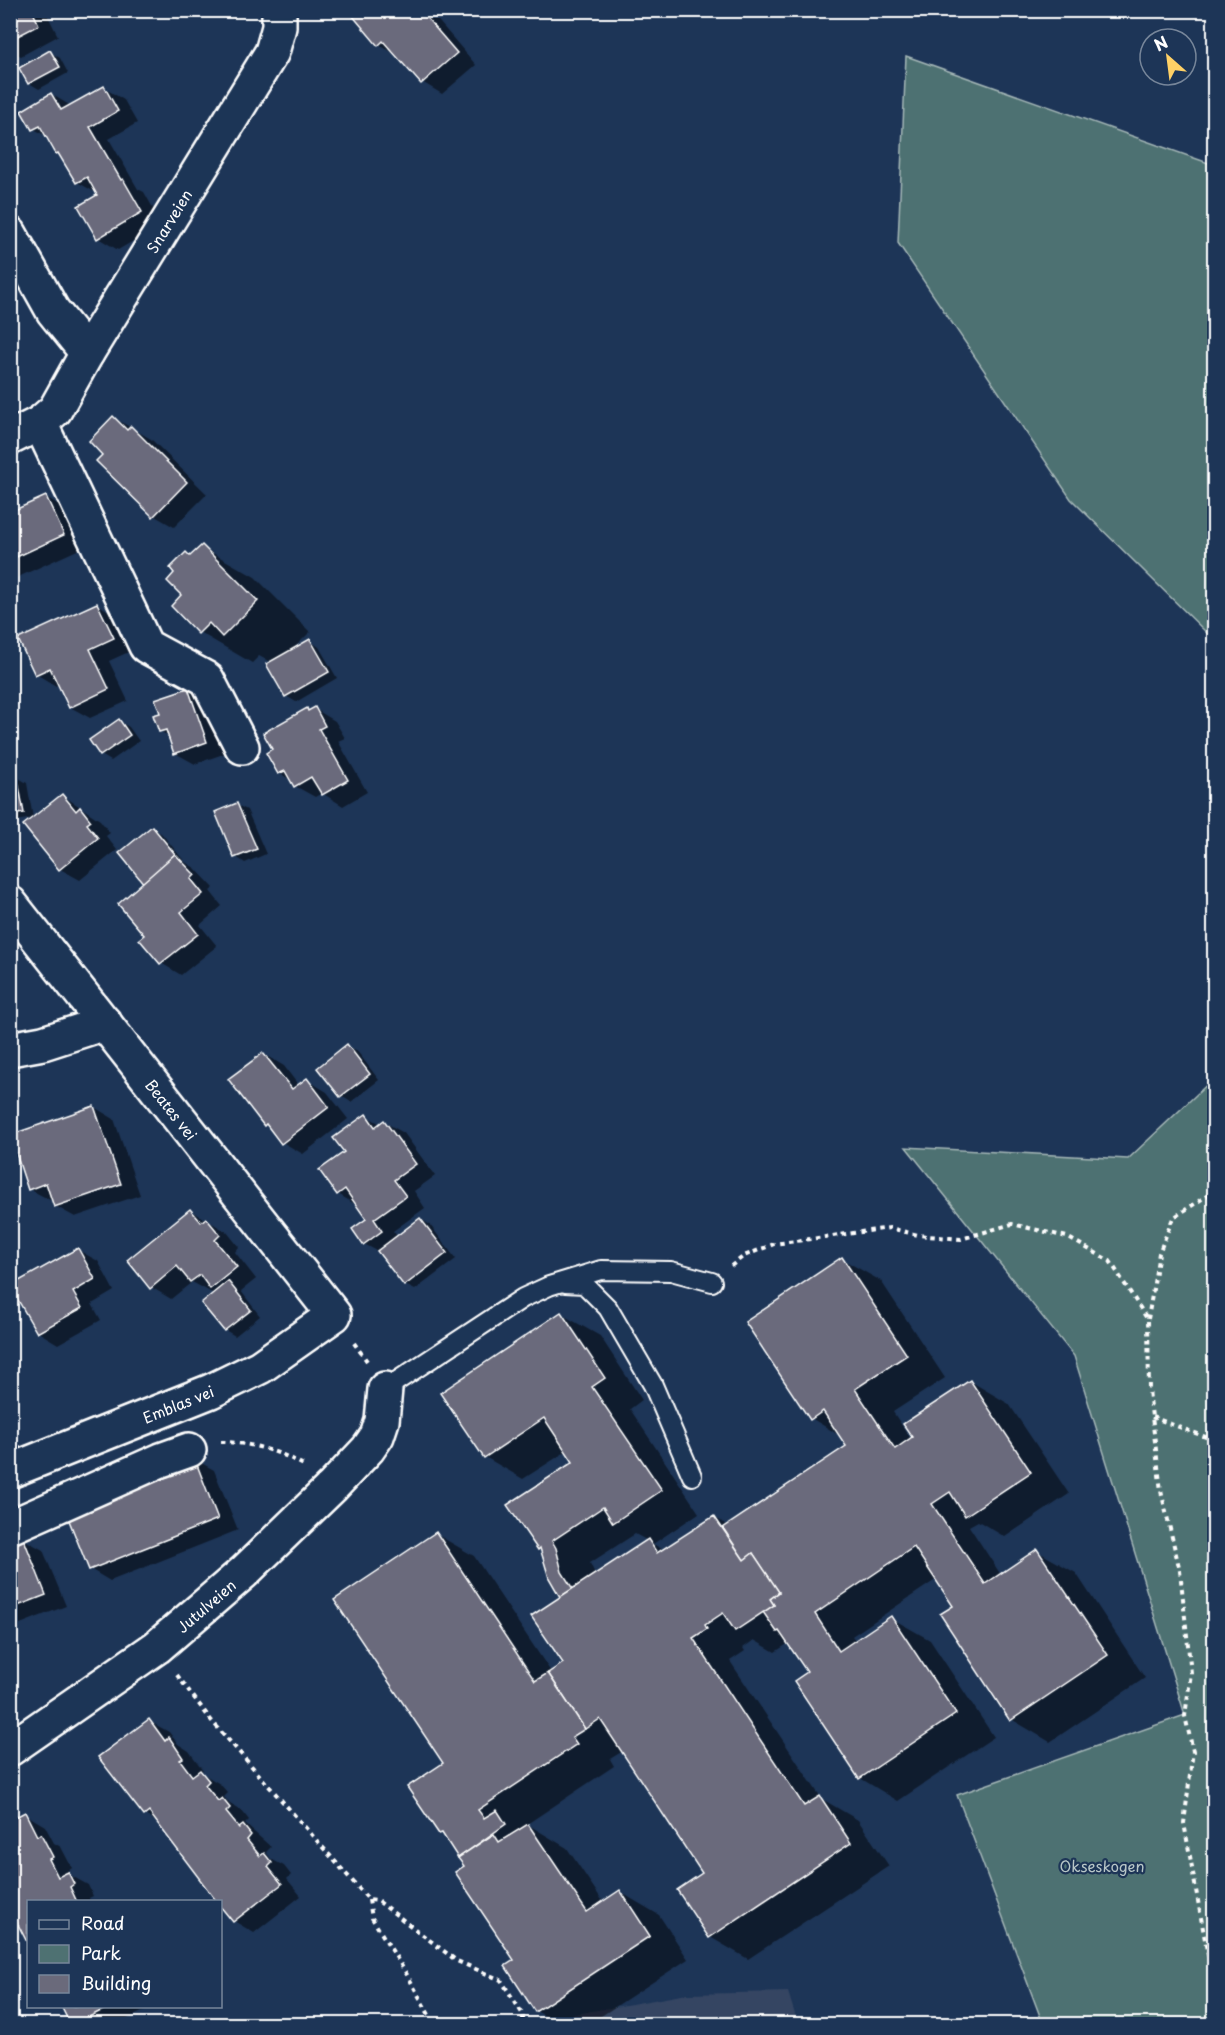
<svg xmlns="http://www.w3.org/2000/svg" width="1225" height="2035" viewBox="0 0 1225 2035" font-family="'Playpen Sans',sans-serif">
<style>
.built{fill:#344562}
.green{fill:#4e7172;stroke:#a6b8b8;stroke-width:1.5}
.shadow{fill:#0007;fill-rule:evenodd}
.building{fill:#6a6a7b;stroke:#fff;stroke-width:1.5}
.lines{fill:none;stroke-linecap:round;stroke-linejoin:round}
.lane-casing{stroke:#fff;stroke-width:22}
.street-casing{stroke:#fff;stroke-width:38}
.path{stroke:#fff;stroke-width:4;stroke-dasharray:4.5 4.5;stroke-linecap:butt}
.lane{stroke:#1d3557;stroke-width:18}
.street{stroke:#1d3557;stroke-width:33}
.labels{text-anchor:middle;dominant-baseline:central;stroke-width:4.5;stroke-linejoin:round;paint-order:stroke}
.street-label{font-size:15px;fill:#fff;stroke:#1d3557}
.park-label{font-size:15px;fill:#b8c6c7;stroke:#1d3557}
</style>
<rect width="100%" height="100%" fill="#1d3557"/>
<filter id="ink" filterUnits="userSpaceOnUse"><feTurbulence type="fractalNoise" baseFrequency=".0167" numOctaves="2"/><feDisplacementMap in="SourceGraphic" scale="12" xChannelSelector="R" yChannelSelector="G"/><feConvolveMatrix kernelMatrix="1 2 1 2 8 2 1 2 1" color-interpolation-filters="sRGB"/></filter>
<g filter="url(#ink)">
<path class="built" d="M788,1992L798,2024H520L687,1994Z"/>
<g class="green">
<path d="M906,56L1214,165V640L1071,499L898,243Z"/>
<path d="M1214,1078V2024H1043L957,1795L1185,1715L1074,1356L906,1147L1128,1159Z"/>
</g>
<g class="shadow">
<path d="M10,10H48L49,12L47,14L58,36L21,56L10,51Z"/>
<path d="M359,10H429L476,65L442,94L422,82L399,56L379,45Z"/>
<path d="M50,52L60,58L68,73L39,89L29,83Z"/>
<path d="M104,88L124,100L137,123L109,139L138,189L144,192L162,224L118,250L98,238L100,195L77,182L48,137L34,129L51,94L71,106Z"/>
<path d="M114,418L151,439L207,494L174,527L153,515L105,455Z"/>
<path d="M46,497L66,509L84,547L16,578L10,575V514Z"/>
<path d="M202,547L255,577L310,632L291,651L310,641L319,647L337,678L296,702L286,696L272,663L259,656L252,663L199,632L183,596L176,573L186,554L192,557Z"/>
<path d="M97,604L117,616L133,650L109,661L128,701L90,718L70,707L59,684L56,686L36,674Z"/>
<path d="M188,689L208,701L226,753L195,764L175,753L170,737L160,731L162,714Z"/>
<path d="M315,709L335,721L345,738L338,741L367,792L343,806L322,793L315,797L295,786L291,780L279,773L307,710L310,712Z"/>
<path d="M119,721L129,727L139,741L111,761L101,755Z"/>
<path d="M17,777L27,783L33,818L10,822V779Z"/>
<path d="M62,795L100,820L110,833L106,836L117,850L80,880L60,869Z"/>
<path d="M237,805L247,810L266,854L245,863L236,857Z"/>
<path d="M153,828L162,834L185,862L195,868L214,888L210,891L222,906L200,925L217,946L181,975L161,963L146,936Z"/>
<path d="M347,1046L357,1051L379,1080L351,1102L341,1096Z"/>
<path d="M264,1054L284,1066L299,1086L307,1080L327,1092L348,1119L303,1154L282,1142L272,1129L265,1125Z"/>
<path d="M94,1107L114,1119L140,1195L75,1217L55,1206L53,1199L50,1200L29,1189Z"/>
<path d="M366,1116L381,1124L384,1122L404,1133L435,1176L414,1191L425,1208L393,1231L398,1237L421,1219L430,1225L456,1259L415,1290L405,1285L381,1253L364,1244L369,1219L358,1206L338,1194L346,1152Z"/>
<path d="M190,1210L227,1232L239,1247L235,1252L256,1279L241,1291L260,1316L235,1336L225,1330L214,1294L192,1282L171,1299L151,1287Z"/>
<path d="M78,1250L98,1261L114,1291L92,1304L101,1320L58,1344L38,1332Z"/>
<path d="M842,1259L881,1281L945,1378L893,1412L911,1439L970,1381L1009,1404L1069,1494L1005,1537L978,1521L969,1526L1001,1575L1037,1551L1076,1573L1145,1678L1050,1742L1011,1719L955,1606L937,1579L852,1636L856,1641L891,1618L930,1640L994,1737L898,1801L860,1778L809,1673L789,1643L775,1652L754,1640L743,1648L745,1651L730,1661L822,1799L858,1820L889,1866L748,1959L710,1937L704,1874L623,1751L610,1759L614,1766L527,1824L567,1848L604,1903L620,1892L659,1915L688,1959L589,2024H559L536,2011L507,1967L516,1961L466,1867L447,1837L440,1833L445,1763L436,1534L474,1556L551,1672L565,1664L562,1597L543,1552L539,1549L575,1463L567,1451L523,1479L485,1457L561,1314L600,1336L642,1400L630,1409L699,1513L653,1544L664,1550L714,1517L729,1526L849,1446L842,1437L811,1418ZM635,1534L648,1541L596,1576L590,1563Z"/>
<path d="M10,1359L19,1374L10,1379Z"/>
<path d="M194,1459L214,1470L238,1530L110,1581L90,1569Z"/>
<path d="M23,1539L43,1550L66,1606L10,1628V1543Z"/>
<path d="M149,1721L169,1732L178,1744L189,1751L203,1770L200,1772L220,1784L228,1793L224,1797L230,1804L242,1811L249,1820L245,1824L271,1847L266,1852L271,1859L284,1866L291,1875L287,1879L301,1896L254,1933L234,1921L160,1824L145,1815Z"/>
<path d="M25,1814L45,1826L54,1843L61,1847L72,1868L68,1871L70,1875L88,1885L93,1896L89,1898L90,1902H28V1941L13,1911Z"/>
<path d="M62,2006H144L146,2010L117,2024H72Z"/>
</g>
<g class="building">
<path d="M10,10H32L39,25L10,40Z"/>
<path d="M357,10H420L457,53L421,84L383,41L378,46L352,15Z"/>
<path d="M50,50L60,67L28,84L19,68Z"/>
<path d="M104,86L118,111L90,127L121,180L123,179L142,212L97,239L78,206L97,195L87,177L76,183L58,153L56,154L40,126L32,130L21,111L51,93L61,110Z"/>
<path d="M113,416L127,430L131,426L187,482L153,517L96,461L102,455L89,441Z"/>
<path d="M46,496L64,535L10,560V512Z"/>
<path d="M202,545L258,601L222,637L209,623L198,634L171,606L181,595L167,581L174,573L170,568L186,552L190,556Z"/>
<path d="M97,603L114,638L90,649L109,689L69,708L50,668L35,675L18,639Z"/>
<path d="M310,639L329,672L285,697L266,664Z"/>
<path d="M188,688L207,742L174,754L166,730L159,732L153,715L160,713L155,699Z"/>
<path d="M315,707L325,726L319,729L348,780L322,795L311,777L294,787L285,771L278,774L266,753L272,749L263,733L307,708L308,711Z"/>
<path d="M119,719L130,735L100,756L89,740Z"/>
<path d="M17,776L24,813L10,815V777Z"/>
<path d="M62,794L76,811L80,807L91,821L87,824L98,838L59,870L23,825Z"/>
<path d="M237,803L257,849L234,858L215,812Z"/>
<path d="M152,826L175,854L144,884L119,853Z"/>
<path d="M175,854L195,875L191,879L203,894L181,912L198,934L160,964L139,939L144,935L118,904Z"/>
<path d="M347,1044L370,1074L340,1097L317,1068Z"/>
<path d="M263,1053L292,1089L307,1078L329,1107L281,1144L266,1124L264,1126L228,1079Z"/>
<path d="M94,1106L121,1184L54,1207L46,1183L28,1190L10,1135Z"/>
<path d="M366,1114L375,1127L384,1120L416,1164L394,1180L406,1196L374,1219L382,1231L363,1245L352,1229L366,1219L345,1189L337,1195L319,1170L344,1152L333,1138Z"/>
<path d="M190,1209L201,1222L206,1218L220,1235L215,1240L237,1267L210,1289L200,1275L190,1282L177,1266L150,1289L127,1260Z"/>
<path d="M420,1218L447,1253L404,1286L377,1251Z"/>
<path d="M78,1248L95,1279L73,1292L82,1308L37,1333L10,1286Z"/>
<path d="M842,1257L907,1355L855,1389L895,1449L912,1437L903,1424L970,1380L1031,1472L965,1516L950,1492L932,1504L985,1584L1037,1549L1108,1655L1010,1721L940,1614L953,1606L914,1547L815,1614L839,1651L891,1616L956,1714L859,1779L794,1681L807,1672L779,1631L777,1632L763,1612L774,1605L770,1599L779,1592L753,1553L744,1560L723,1528L846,1446L823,1411L810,1420L745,1322Z"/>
<path d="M228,1281L251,1310L224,1331L201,1303Z"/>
<path d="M561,1312L605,1378L592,1387L662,1490L613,1523L603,1507L552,1541L556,1548L562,1572L573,1589L560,1597L549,1578L540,1548L538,1550L507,1505L573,1462L544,1418L484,1458L440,1393Z"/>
<path d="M194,1457L218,1519L89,1570L66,1513Z"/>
<path d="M714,1516L744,1560L753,1553L779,1592L770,1599L774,1605L735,1631L723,1613L705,1625L707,1629L693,1638L804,1806L820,1796L851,1843L709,1938L677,1890L702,1873L600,1719L585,1729L548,1673L563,1663L531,1616L648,1539L657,1553Z"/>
<path d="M436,1532L535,1681L548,1673L585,1729L572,1737L577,1744L478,1810L484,1818L497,1810L506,1824L458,1858L442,1833L439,1834L407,1787L443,1763L334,1600Z"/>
<path d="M23,1537L46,1595L10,1609V1542Z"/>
<path d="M149,1719L165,1741L169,1737L183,1758L180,1760L192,1776L200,1770L209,1781L205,1785L218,1801L222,1798L230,1808L226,1812L239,1828L243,1825L251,1835L247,1840L260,1856L264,1853L272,1863L268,1867L282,1884L233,1922L220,1906V1902H217L149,1812L144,1816L98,1757Z"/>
<path d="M25,1812L37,1836L41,1834L53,1857L49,1859L58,1877L68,1872L74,1884L70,1887L77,1902H28V1944L10,1909V1820Z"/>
<path d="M528,1824L587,1912L620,1890L650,1936L535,2012L505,1966L514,1960L455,1872L464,1866L458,1858L494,1834L499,1842Z"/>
<path d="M61,2006H111L75,2024H70Z"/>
</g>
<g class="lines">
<g class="lane-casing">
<g id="lane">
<path d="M565,1283L584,1284L608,1308L653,1385L692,1476"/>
<path d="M385,1389L523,1298L549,1286L601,1270L671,1271L712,1282"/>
</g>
</g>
<g class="street-casing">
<g id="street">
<path d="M10,234L53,311L87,353"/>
<path d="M40,423L146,646L207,679L242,747"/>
<path id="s1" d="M10,438L40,423L55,410L87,353L272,52L279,27V10"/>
<path id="s2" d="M10,903L334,1315L260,1367L211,1391L10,1471"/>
<path d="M10,1049L43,1043L105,1023"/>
<path d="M10,1527L161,1460L189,1450"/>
<path id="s3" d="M10,1749L157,1647L244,1572L333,1486L368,1449L377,1436L382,1421L385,1389"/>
</g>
</g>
<g class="path">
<path d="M731,1266L744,1256L774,1244L890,1228L918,1235L961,1239L1012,1224L1067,1237L1110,1261L1148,1320L1149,1390L1152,1417L1161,1491L1180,1571L1191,1673L1185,1716L1193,1751L1184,1823L1207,1951L1214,1974"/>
<path d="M1148,1319L1159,1253L1173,1218L1214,1191"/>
<path d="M354,1343L367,1361"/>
<path d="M1152,1417L1214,1440"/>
<path d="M221,1442C249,1442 282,1452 305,1466"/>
<path d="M177,1675L211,1720L369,1900L378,1901L457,1961L501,1980L522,2013L524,2024"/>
<path d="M369,1900L372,1918L409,1978L434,2024"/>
</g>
<use href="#lane" class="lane"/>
<use href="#street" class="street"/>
</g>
</g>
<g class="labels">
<g class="street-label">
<text stroke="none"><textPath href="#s1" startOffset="274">Snarveien</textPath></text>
<text stroke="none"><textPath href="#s2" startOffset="262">Beates vei</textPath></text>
<text transform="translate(178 1404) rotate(-22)">Emblas vei</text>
<text stroke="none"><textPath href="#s3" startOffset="243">Jutulveien</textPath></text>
</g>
<g class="park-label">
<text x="1102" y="1865">Okseskogen</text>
</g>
</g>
<rect width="1225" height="2035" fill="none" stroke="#1d3557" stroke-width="36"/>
<rect x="18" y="18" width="1189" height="1999" fill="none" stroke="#fff" stroke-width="2" filter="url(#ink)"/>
<rect x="27" y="1900" width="195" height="108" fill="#1d3557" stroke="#77869a" stroke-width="1.5"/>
<rect x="39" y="1920" width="30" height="9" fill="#1d3557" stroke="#77869a" stroke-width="1.5"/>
<text x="81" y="1930" font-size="18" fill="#ffffff">Road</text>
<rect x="39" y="1945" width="30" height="18" fill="#4e7172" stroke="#77869a" stroke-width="1.5"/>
<text x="81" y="1960" font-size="18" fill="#ffffff">Park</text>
<rect x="39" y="1975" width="30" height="18" fill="#6a6a7b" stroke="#77869a" stroke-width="1.5"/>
<text x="81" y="1990" font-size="18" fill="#ffffff">Building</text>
<g transform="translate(1168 57) rotate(332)"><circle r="28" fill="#1d3557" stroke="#77869a" stroke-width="1.5"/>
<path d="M0-4.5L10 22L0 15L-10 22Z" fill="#ffd166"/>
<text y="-9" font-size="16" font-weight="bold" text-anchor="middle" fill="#ffffff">N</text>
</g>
</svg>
